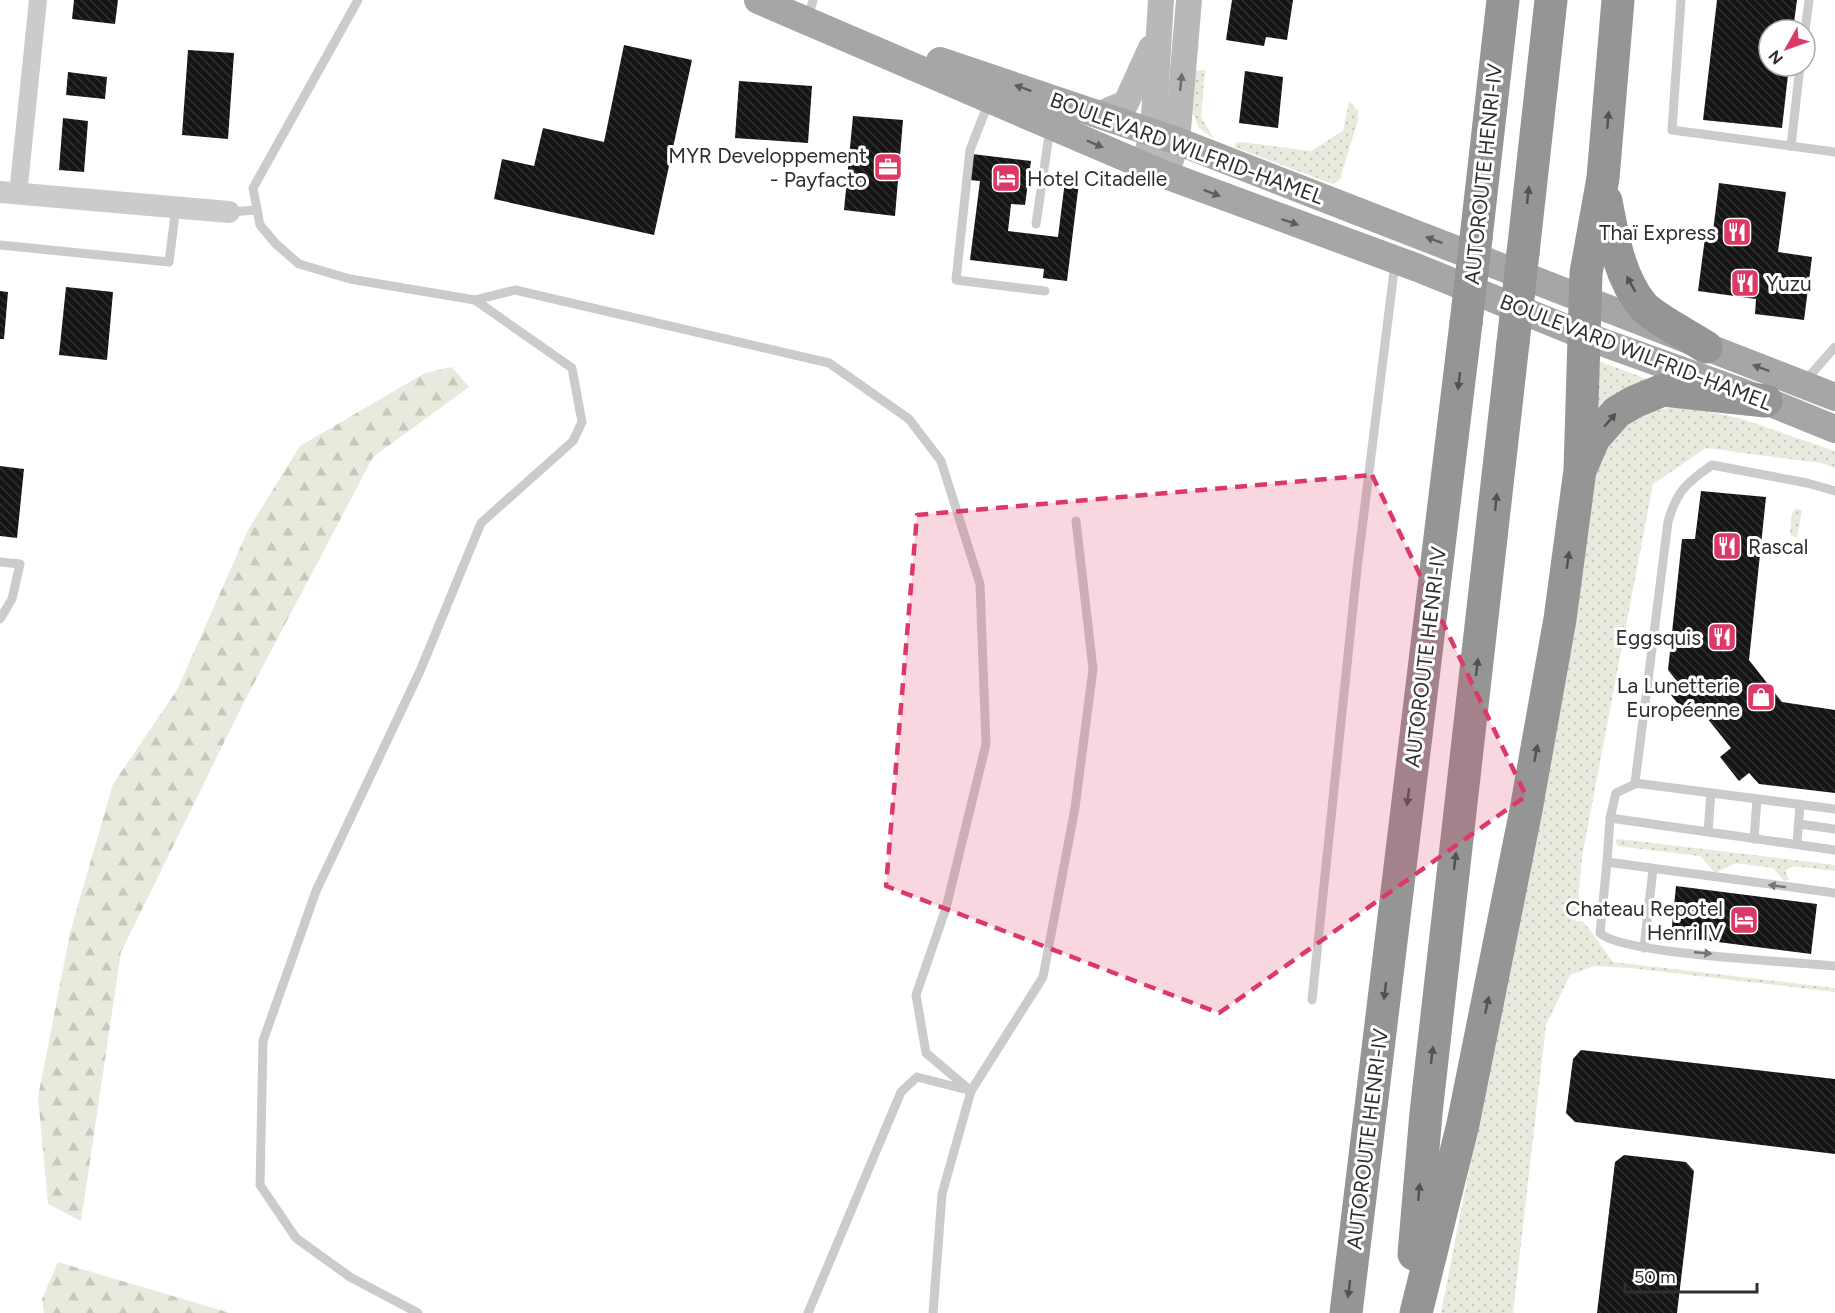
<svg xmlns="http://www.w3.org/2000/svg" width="1835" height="1313" viewBox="0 0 1835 1313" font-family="Figtree,sans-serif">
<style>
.green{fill:url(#green-dots)}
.forest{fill:url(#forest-firs)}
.building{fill:url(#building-back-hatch)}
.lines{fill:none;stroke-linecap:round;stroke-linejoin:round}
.service{stroke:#cbcbcb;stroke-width:9}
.minor{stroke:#cbcbcb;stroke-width:18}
.tertiary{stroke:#cbcbcb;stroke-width:22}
.secondary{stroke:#b8b8b8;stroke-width:26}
.primary{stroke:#a6a6a6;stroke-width:28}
.motorway{stroke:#959595;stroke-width:33}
.motorway-bridge{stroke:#959595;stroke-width:33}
.oneway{fill:#6c6c6c}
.oneway2{fill:#5e5e5e}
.oneway3{fill:#525252}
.oneway4{fill:#757575}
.marked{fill:#dc3967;fill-opacity:0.2;stroke:#dc3967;stroke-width:4.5;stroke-dasharray:12 8;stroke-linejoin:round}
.labels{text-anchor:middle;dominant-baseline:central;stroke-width:6;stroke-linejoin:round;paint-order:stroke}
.street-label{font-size:21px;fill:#2e2e2e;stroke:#fff}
.poi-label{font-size:21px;fill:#2e2e2e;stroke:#fff;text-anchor:end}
</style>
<defs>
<pattern id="green-dots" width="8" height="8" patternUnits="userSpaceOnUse" patternTransform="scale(1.5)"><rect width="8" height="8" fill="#e7ebdd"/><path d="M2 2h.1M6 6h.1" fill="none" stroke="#c6cabe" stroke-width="1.8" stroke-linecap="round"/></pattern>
<pattern id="forest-firs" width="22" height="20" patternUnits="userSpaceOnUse" patternTransform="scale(1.5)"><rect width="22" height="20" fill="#e7ebdd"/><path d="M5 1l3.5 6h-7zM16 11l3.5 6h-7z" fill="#c6cabe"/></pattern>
<pattern id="building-back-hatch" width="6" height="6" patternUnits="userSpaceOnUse" patternTransform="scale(1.5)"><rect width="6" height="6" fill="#151515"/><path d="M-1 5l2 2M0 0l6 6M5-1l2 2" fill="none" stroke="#2f2f2f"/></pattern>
</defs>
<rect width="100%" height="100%" fill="#fff"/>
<g class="green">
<path d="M1205,70L1201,117L1214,139L1199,128L1194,115L1189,114L1192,71Z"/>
<path d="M1349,101L1358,111V120L1340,179L1333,184L1234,147L1236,143L1241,142L1311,151L1343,131Z"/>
<path d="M1601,362L1647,379L1605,410L1593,406L1594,364Z"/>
<path d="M1686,406L1742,419L1835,451V468L1821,463L1706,448L1653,484L1582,857L1576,921L1584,922L1613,962L1835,988V992L1630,968L1594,966L1570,975L1546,1025L1513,1313H1441L1559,712L1595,467L1617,428L1656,410Z"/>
<path d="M1796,508L1802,511L1797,537L1790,535L1792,513Z"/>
<path d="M1620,839L1835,865V871L1792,866L1785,871L1789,880L1784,881L1773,868L1736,863L1715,873L1700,856L1617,846L1616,840Z"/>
</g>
<g class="forest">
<path d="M452,367L469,387L373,457L240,710L121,952L81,1221L48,1204L38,1097L70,933L113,784L177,690L248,530L300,446L425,373Z"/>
<path d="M58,1262L230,1313H44L42,1299Z"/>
</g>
<g class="building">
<path d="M74,0H118L115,24L72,19Z"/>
<path d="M1232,0H1293L1287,40L1266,37L1264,46L1226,40Z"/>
<path d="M1717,0H1797L1793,30H1769V66H1789L1782,128L1703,120Z"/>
<path d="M624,45L692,60L654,235L494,199L502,159L534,166L543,128L604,142Z"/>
<path d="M188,50L234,53L228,139L182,135Z"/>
<path d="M1245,71L1283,77L1278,128L1239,123Z"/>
<path d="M68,72L107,77L105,99L66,95Z"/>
<path d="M739,81L812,86L808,143L735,138Z"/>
<path d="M853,116L903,120L895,216L844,210Z"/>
<path d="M63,118L88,121L84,172L59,170Z"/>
<path d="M972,154L1031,161L1025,205L1011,204L1008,231L1058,237L1066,173L1080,174L1067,281L1043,278L1044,269L970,260L980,181L969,180Z"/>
<path d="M1719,183L1786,192L1778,252L1812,257L1804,320L1755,314L1756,299L1698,291L1705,238L1712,239Z"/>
<path d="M66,287L113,292L107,360L59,355Z"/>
<path d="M0,291L8,292L4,339H0Z"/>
<path d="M0,466L24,469L17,538L0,536Z"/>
<path d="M1701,491L1766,497L1749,660L1782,702L1835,710V793L1759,784L1749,773L1739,781L1720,757L1731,748L1695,703L1684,711L1666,689L1676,680L1668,670L1682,539H1695Z"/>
<path d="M1676,886L1817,904L1811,954L1671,936Z"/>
<path d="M1581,1050L1835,1079V1154L1575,1122L1566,1113L1573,1059Z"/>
<path d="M1624,1155L1686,1162L1694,1171L1677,1313H1597L1615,1162Z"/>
</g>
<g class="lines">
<g class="service">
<path d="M358,0L253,188L260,225L276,244L299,264L350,279L475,300L515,290L829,363L909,419L941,461L980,584L986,744L946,908L916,995L926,1053L971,1091"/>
<path d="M1681,0L1672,130L1835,152"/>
<path d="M808,18L813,0"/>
<path d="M1805,30L1809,0"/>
<path d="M988,104L970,150L956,280L1045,291"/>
<path d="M1791,146L1800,66"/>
<path d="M229,212L257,210"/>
<path d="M1036,224L1050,128"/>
<path d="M0,245L169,262L176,207"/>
<path d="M1804,382L1835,347"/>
<path d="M1835,491L1807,483L1712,465C1687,482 1676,492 1668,522L1635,783L1835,809"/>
<path d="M0,562L20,564L12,599L0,619"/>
<path d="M1610,818L1616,793L1635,784"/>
<path d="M1799,824L1835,829"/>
<path d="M1708,832L1711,793"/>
<path d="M1754,839L1757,799"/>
<path d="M1797,844L1800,804"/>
<path d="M1607,862L1610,818L1835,850"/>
<path d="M1835,893L1607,862L1600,933C1619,954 1797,962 1835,966"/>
<path d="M1644,948L1653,869"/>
<path d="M1312,1000L1357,569L1395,263"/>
<path d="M418,1313L350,1277L296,1238L260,1185L263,1041L316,891L420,671L481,523L573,441L582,422L572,368L475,300"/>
<path d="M808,1313L901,1092L917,1077L968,1090"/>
<path d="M933,1313L942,1194L971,1091L1043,977L1075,808L1093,669L1076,521"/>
</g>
<path class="minor" d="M18,194L38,0"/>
<path class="tertiary" d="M0,192L229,212"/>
<g class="secondary">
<path d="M1098,115L1126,103L1151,48"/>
<path d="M1143,166L1153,133L1161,0"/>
<path d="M1166,175L1177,141L1189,0"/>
</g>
<g class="primary">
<path d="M758,0L1166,175L1418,268L1585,336L1766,401L1835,429"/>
<path d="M940,61L1177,141L1835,397"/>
</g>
<g class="motorway">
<path d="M1606,201C1613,237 1619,277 1643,306C1654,318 1691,337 1706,347"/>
<path d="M1476,238L1503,0"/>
<path d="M1523,253L1551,0"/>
<path d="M1582,466L1594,438L1617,412L1634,402L1663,390L1766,401"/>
<path d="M1414,1254L1426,1113L1513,343"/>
<path d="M1346,1313L1466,323"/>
<path d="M1416,1313L1463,1124L1526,810L1560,619L1580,470L1586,273L1603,178L1618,0"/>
</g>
<g class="motorway-bridge">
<path d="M1466,323L1476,238"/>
<path d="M1513,343L1523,253"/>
</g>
</g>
<defs><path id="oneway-solid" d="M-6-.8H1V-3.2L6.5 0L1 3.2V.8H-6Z" transform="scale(1.5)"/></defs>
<use class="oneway" href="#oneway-solid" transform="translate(1181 82) rotate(-84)"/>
<g class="oneway2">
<use href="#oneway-solid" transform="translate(1023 88) rotate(-160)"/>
<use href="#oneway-solid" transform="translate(1095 144) rotate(23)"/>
<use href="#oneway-solid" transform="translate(1212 193) rotate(21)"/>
<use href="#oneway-solid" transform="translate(1290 222) rotate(19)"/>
<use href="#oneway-solid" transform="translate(1434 240) rotate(-159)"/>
<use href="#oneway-solid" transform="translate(1761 368) rotate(-159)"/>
</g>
<g class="oneway3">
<use href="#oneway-solid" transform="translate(1608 120) rotate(-85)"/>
<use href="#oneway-solid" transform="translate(1528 195) rotate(-84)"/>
<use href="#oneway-solid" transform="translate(1631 284) rotate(-119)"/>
<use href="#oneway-solid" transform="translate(1459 381) rotate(97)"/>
<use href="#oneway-solid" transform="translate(1610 420) rotate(-49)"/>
<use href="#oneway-solid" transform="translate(1496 502) rotate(-84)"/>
<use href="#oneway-solid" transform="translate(1568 560) rotate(-82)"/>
<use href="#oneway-solid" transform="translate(1477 667) rotate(-83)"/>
<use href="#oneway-solid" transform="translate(1536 753) rotate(-79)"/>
<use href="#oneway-solid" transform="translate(1408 797) rotate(97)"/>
<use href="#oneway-solid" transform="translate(1455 861) rotate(-83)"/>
<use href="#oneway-solid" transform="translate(1385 991) rotate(97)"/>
<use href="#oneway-solid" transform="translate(1487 1005) rotate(-78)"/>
<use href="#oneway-solid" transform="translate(1432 1055) rotate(-83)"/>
<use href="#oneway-solid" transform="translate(1419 1192) rotate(-85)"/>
<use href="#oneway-solid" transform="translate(1349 1289) rotate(97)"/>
</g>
<g class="oneway4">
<use href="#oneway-solid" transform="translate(1777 886) rotate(-172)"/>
<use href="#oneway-solid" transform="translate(1703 953) rotate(5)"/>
</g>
<path class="marked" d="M1372,475L1526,796L1219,1013L886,886L917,515Z"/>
<defs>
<g id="office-square" transform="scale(1.5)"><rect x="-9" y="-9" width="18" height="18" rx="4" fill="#dc3967" stroke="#fff"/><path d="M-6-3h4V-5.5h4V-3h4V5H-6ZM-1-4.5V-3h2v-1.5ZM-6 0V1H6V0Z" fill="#fff"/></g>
<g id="hotel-square" transform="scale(1.5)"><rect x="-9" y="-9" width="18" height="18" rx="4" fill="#dc3967" stroke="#fff"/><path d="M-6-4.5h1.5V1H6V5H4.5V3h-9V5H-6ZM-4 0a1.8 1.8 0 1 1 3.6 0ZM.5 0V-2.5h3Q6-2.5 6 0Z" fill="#fff"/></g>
<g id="restaurant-square" transform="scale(1.5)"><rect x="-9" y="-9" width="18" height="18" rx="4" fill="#dc3967" stroke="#fff"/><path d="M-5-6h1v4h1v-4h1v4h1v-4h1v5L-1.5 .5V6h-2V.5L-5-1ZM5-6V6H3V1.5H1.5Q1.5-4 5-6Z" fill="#fff"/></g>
<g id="shop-square" transform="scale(1.5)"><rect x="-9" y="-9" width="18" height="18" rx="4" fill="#dc3967" stroke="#fff"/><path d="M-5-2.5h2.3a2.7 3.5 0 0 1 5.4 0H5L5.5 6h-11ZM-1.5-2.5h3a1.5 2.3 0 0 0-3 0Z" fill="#fff"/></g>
</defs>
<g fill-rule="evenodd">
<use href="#office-square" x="888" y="167"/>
<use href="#hotel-square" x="1006" y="178"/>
<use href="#restaurant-square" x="1737" y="232"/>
<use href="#restaurant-square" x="1745" y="283"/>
<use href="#restaurant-square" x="1727" y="546"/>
<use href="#restaurant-square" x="1722" y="637"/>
<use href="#shop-square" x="1761" y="697"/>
<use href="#hotel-square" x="1744" y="920"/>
</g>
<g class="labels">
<g class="street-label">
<text transform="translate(1187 148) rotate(20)">BOULEVARD WILFRID-HAMEL</text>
<text transform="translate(1483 174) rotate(-84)">AUTOROUTE HENRI-IV</text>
<text transform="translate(1636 352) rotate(21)">BOULEVARD WILFRID-HAMEL</text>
<text transform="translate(1425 657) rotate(-83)">AUTOROUTE HENRI-IV</text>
<text transform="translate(1367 1139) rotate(-83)">AUTOROUTE HENRI-IV</text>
</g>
<g class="poi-label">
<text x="867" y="155">MYR Developpement<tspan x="867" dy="24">- Payfacto</tspan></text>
<text x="1027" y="178" text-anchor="start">Hotel Citadelle</text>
<text x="1716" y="232">Thaï Express</text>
<text x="1766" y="283" text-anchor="start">Yuzu</text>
<text x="1748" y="546" text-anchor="start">Rascal</text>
<text x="1701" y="637">Eggsquis</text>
<text x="1740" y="685">La Lunetterie<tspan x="1740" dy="24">Européenne</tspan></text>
<text x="1723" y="908">Chateau Repotel<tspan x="1723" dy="24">Henri IV</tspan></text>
</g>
</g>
<g transform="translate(1787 48) rotate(230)"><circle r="28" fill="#ffffff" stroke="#ababab" stroke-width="1.5"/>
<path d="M0-4.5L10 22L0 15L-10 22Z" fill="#dc3967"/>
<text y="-9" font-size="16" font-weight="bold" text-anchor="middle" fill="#2e2e2e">N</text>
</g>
<path d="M1625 1283v9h132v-9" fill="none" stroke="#2e2e2e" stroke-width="3"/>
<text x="1634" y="1283" font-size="18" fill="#2e2e2e" stroke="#ffffff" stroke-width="4.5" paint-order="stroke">50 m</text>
</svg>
